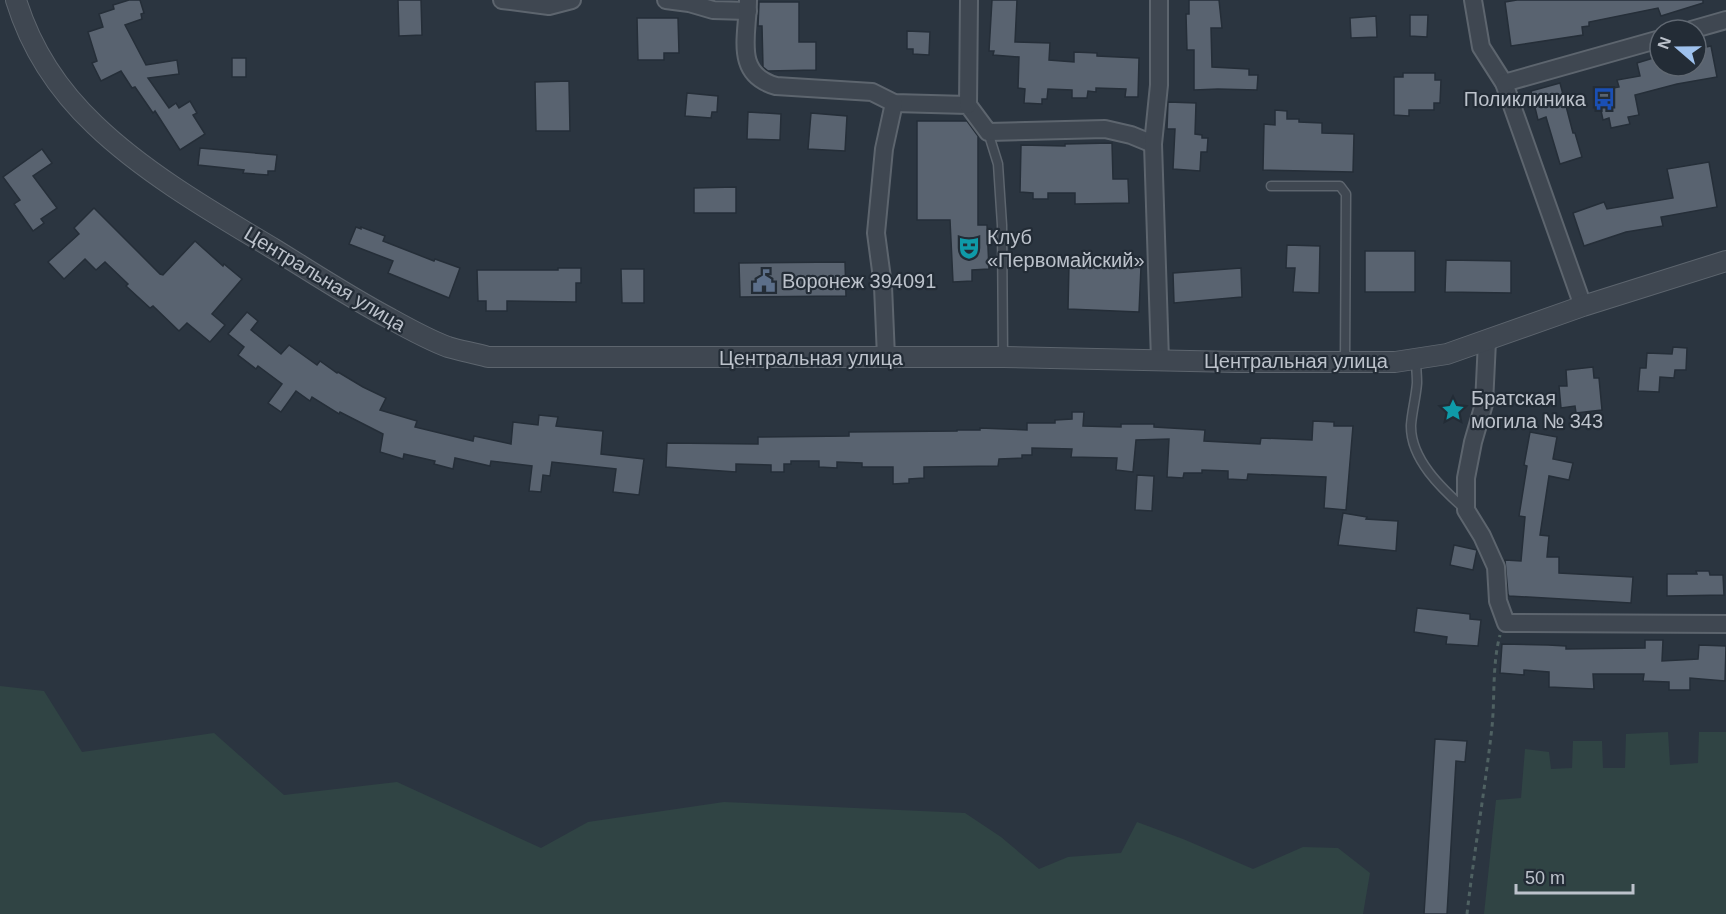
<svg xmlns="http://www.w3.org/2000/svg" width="1726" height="914" viewBox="0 0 1726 914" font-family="Helvetica,sans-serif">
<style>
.green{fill:#304444}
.building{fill:#596370;stroke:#252e38;stroke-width:1.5}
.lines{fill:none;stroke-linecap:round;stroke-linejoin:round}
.service-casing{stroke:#5d656e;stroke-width:11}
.minor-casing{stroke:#5d656e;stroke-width:20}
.tertiary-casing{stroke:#5d656e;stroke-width:22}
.path{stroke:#4f6162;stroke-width:3;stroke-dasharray:4.5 4.5;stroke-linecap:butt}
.service{stroke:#3f4751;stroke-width:8}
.minor{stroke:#3f4751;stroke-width:16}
.tertiary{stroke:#3f4751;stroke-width:20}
.labels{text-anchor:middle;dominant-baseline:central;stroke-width:4.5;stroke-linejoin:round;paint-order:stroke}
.poi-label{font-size:20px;fill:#bcc2cb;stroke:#232c36;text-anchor:start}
.street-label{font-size:20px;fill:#bcc2cb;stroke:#232c36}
</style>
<rect width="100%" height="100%" fill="#2b3540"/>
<g class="green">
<path d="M0,686L44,691L82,752L214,733L284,795L397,782L541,848L588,822L724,802L965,813L1001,837L1039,869L1068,857L1121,853L1137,822L1183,839L1253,869L1303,847L1338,848L1370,873L1363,914H0Z"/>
<path d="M1668,732L1670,765L1698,763L1699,732H1726V914H1484L1496,800L1521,798L1525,749L1549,752L1551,769L1572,768L1573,741H1602L1603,768H1625L1626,734Z"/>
</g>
<g class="building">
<path d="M129,0H140L144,13L141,14L142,19L125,25L146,65L177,60L179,74L148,78L169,108L176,103L179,108L190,101L197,113L193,115L205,134L180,150L155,111L153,113L135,87L132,88L121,71L101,81L92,63L97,61L88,32L103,27L99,14L114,9L113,5Z"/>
<path d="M398,0H421L422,35L399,36Z"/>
<path d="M992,0H1017L1015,42L1050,43L1049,60L1074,62V52L1097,53V56L1139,58L1138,97H1125L1126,89L1096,88V92L1088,91L1087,98H1072V90L1048,89L1047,99H1042V104L1024,103L1025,89L1018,88L1019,57L993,55L994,51H989Z"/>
<path d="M1189,0H1219L1222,28H1211L1212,67L1249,69V75H1258L1257,90L1218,89L1194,90V50H1187L1186,14H1189Z"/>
<path d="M1517,0H1703V3L1661,16L1658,8L1589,22V26L1582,27L1583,35L1511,46L1505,2Z"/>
<path d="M759,2H799V42H816V70L768,71L763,67L762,26H758Z"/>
<path d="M1410,15H1428L1427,37L1410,36Z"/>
<path d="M1376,16L1377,37L1351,38L1350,18Z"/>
<path d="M637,18H678L679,53H664V60H638Z"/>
<path d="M907,31L930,32L929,55L913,54V49H907Z"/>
<path d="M1711,46L1717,77L1677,84L1635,95L1639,115L1628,117L1630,124L1611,128L1609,118L1603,120L1597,91L1619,87L1617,80L1640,76L1637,63L1660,56V66H1696V49Z"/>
<rect x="232" y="58" width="14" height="19"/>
<path d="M1403,73H1435V80H1441L1440,103H1434V110H1409V116L1394,115V77H1403Z"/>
<path d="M569,81L570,131H536L535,82Z"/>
<path d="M1560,83L1573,133H1575L1582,157L1560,164L1546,117L1538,120L1531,91Z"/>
<path d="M687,93L718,96L717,112H712L711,118L685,116Z"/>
<path d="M1168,102L1196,103L1195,134L1202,135V138H1208L1207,152H1201L1200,171L1173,169L1175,129H1167Z"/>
<path d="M1275,110L1287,111V119H1299V122L1322,123V133L1354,134L1353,172L1263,170L1264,124L1275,125Z"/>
<path d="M748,112L781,114L780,140L747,139Z"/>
<path d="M811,113L847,116L845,151L808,149Z"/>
<path d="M917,121H967L978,136V225H987L989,269L972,270V281L953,282L950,220H917Z"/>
<path d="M1112,143L1113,179H1128L1129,203L1075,204V193H1048V199H1033V193L1020,192L1021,145L1065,146V144Z"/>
<path d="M200,148L277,155L275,171H268V175L243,173L244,170L198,165Z"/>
<path d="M42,149L52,163L33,176L57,208L41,219L44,223L33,231L14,204L20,200L3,177Z"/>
<path d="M1709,162L1717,207L1661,217L1663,226L1626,232L1584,246L1573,213L1604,202L1607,209L1673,198L1667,169Z"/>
<path d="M736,187V213H694V188Z"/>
<path d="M94,208L160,274L163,275L195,241L223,266L224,264L242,279L212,314L225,325L210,342L187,323L179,331L153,306L150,308L126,286L128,284L105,262L96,270L85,259L64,279L48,262L79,234L74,228Z"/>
<path d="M356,227L361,229V227L385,236L383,241L434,261L435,259L460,268L449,298L388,273L393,261L349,244Z"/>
<path d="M1287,245L1320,246L1319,293L1293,292L1295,268H1286Z"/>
<rect x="1365" y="251" width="50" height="41"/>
<path d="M1446,260L1511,261V293L1445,292Z"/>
<path d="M845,262L846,296L740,297L739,263Z"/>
<path d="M1069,264L1141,267L1139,312L1068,309Z"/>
<path d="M558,268H581V283H576V302L507,301V311H486V301H478L477,270H558Z"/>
<path d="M1241,268L1242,297L1174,303L1173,273Z"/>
<path d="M621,269H644V303H622Z"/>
<path d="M247,312L258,321L251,330L281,354L289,345L317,365L320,361L337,373L338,372L363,387L386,398L380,410L417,421L415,427L473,441L474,436L511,444L513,422L538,425L539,415L558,417L556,426L603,431L601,454L644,459L639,495L613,492L616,469L552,462L550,476L543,475L541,492L529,491L532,466L491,461L490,466L455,458L453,469L434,464L435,461L404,454L403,459L380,452L383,434L340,412L339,414L312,397L310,401L296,391L281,412L268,403L282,384L258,366L256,369L238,355L244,347L228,334Z"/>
<path d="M1673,347L1687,348L1686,370H1675L1674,378L1660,377L1659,392L1638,391L1640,368H1646L1647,353L1672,354Z"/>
<path d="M1593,367L1594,378H1599L1602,410L1576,413L1575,406L1561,408L1559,386H1567L1566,370Z"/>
<path d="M1072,412H1084L1083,426L1121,427V424H1154V427L1205,430L1204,441L1260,444L1261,438L1312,440L1313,421L1334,422V426H1353L1346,510L1324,508L1326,477L1248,474L1247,480L1228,479V471L1202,470V473H1184L1183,478L1167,477L1169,439L1136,440L1133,472L1116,470L1117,458L1071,457L1072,449L1032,448V455H1022V458L999,459L998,466L924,467V478L909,479V483L893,484V467H862V463L837,462V468L819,467V461H791V464H784V472H771V465L736,464V472L666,467L667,443L758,444V437L849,436V432L957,431V430H980V428L1027,430V423H1055V420L1072,419Z"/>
<path d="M1530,432L1557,437L1553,459L1573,463L1569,480L1549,476L1540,535L1549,536L1547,557H1559V573L1633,577L1631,603L1509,596L1508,594L1505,560L1521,561L1525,517L1519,516L1527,466L1524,465Z"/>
<path d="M1137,475L1154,476L1152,511L1135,510Z"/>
<path d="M1343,513L1367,517L1366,519L1398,521L1396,551L1338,545Z"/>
<path d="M1454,545L1477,550L1473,570L1450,565Z"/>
<path d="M1696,571H1709L1710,575H1723L1724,595L1667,596V574H1697Z"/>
<path d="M1417,608L1470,614V619L1481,620L1478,646L1446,644L1447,637L1414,632Z"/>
<path d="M1645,640H1663L1662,661L1698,659L1699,645L1726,646L1725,681L1690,678V690H1669V682L1643,681L1644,674H1593L1594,689L1549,687V672L1524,670V675L1500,673L1502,644L1548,645L1566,646V649L1645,648Z"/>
<path d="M1435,739L1467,741L1465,762L1456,761L1447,914H1424Z"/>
</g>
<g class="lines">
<g class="service-casing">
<g id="service">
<path d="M988,132L998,164L1002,225L1003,357"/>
<path d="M1271,186H1340L1346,194L1345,362"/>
<path d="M1416,359C1416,367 1417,375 1417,383C1416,397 1412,411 1411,425C1410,459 1442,489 1466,510"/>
</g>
</g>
<g class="minor-casing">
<g id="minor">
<path d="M502,0L549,6L572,0"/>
<path d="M666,0L689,3L713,10L748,11"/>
<path d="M748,0C748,35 733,74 776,86L872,92L894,103L968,105L988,132L1105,129L1131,135L1153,144"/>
<path d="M1159,0V85L1153,144L1160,360"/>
<path d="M1473,0L1481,47L1504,83L1583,306"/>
<path d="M1691,30L1726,20"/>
<path d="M1504,83L1660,39"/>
<path d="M968,105L969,0"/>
<path d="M1487,341L1484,404L1473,442L1466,478V510L1482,536L1496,567L1498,601L1506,623L1726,624"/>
<path d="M886,357L883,286L876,233L884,149L894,103"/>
</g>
</g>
<g class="tertiary-casing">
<path id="tertiary" d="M16,0C31,49 58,90 95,125C146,174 214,213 274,249C313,273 351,298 391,319C409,329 429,340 448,347C461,351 475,353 488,357H1003L1236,362H1395L1447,354L1583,306L1726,261"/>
</g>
<path class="path" d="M1467,914C1474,852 1485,789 1492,727C1495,697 1492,665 1500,635"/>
<use href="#service" class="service"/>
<use href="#minor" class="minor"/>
<use href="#tertiary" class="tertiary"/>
</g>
<defs>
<g id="bus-bare" transform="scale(1.8)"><path d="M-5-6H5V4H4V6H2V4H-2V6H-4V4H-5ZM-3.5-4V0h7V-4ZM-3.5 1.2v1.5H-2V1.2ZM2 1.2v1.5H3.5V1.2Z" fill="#1a4fb4" stroke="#232c36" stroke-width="2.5" paint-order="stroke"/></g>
<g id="theatre-bare" transform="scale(1.8)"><path d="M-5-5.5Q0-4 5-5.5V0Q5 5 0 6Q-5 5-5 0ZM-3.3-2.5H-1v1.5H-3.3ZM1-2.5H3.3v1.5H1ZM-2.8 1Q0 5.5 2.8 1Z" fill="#0f9aa8" stroke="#232c36" stroke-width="2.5" paint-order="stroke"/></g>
<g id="civic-bare" transform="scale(1.8)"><path d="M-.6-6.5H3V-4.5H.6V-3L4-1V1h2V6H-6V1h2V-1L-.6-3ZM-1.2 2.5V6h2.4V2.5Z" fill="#5c6f8a" stroke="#232c36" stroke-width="2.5" paint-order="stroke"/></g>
<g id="sight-bare" transform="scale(1.8)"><path d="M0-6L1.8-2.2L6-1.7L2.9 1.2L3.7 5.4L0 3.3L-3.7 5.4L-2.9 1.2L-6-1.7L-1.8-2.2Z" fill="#0f9aa8" stroke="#232c36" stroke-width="2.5" paint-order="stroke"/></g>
</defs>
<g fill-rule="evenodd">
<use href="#bus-bare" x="1604" y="99"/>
<use href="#theatre-bare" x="969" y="248"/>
<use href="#civic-bare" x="764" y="281"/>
<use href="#sight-bare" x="1453" y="410"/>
</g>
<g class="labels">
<g class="poi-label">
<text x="1586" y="99" text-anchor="end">Поликлиника</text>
<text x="987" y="237">Клуб<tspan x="987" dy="23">«Первомайский»</tspan></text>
<text x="782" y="281">Воронеж 394091</text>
<text x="1471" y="398">Братская<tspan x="1471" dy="23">могила № 343</tspan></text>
</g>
<g class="street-label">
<text transform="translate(325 279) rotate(31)">Центральная улица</text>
<text x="811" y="358">Центральная улица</text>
<text x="1296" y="361">Центральная улица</text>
</g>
</g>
<g transform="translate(1678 48) rotate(290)"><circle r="28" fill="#232c36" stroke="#606872" stroke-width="1.5"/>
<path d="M0-4.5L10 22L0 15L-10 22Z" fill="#9ec1ed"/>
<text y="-9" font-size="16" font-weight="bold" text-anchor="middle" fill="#bcc2cb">N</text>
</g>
<path d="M1516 884v9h117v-9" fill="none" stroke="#bcc2cb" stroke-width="3"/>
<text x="1525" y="884" font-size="18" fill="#bcc2cb" stroke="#232c36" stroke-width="4.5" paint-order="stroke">50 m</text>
</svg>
